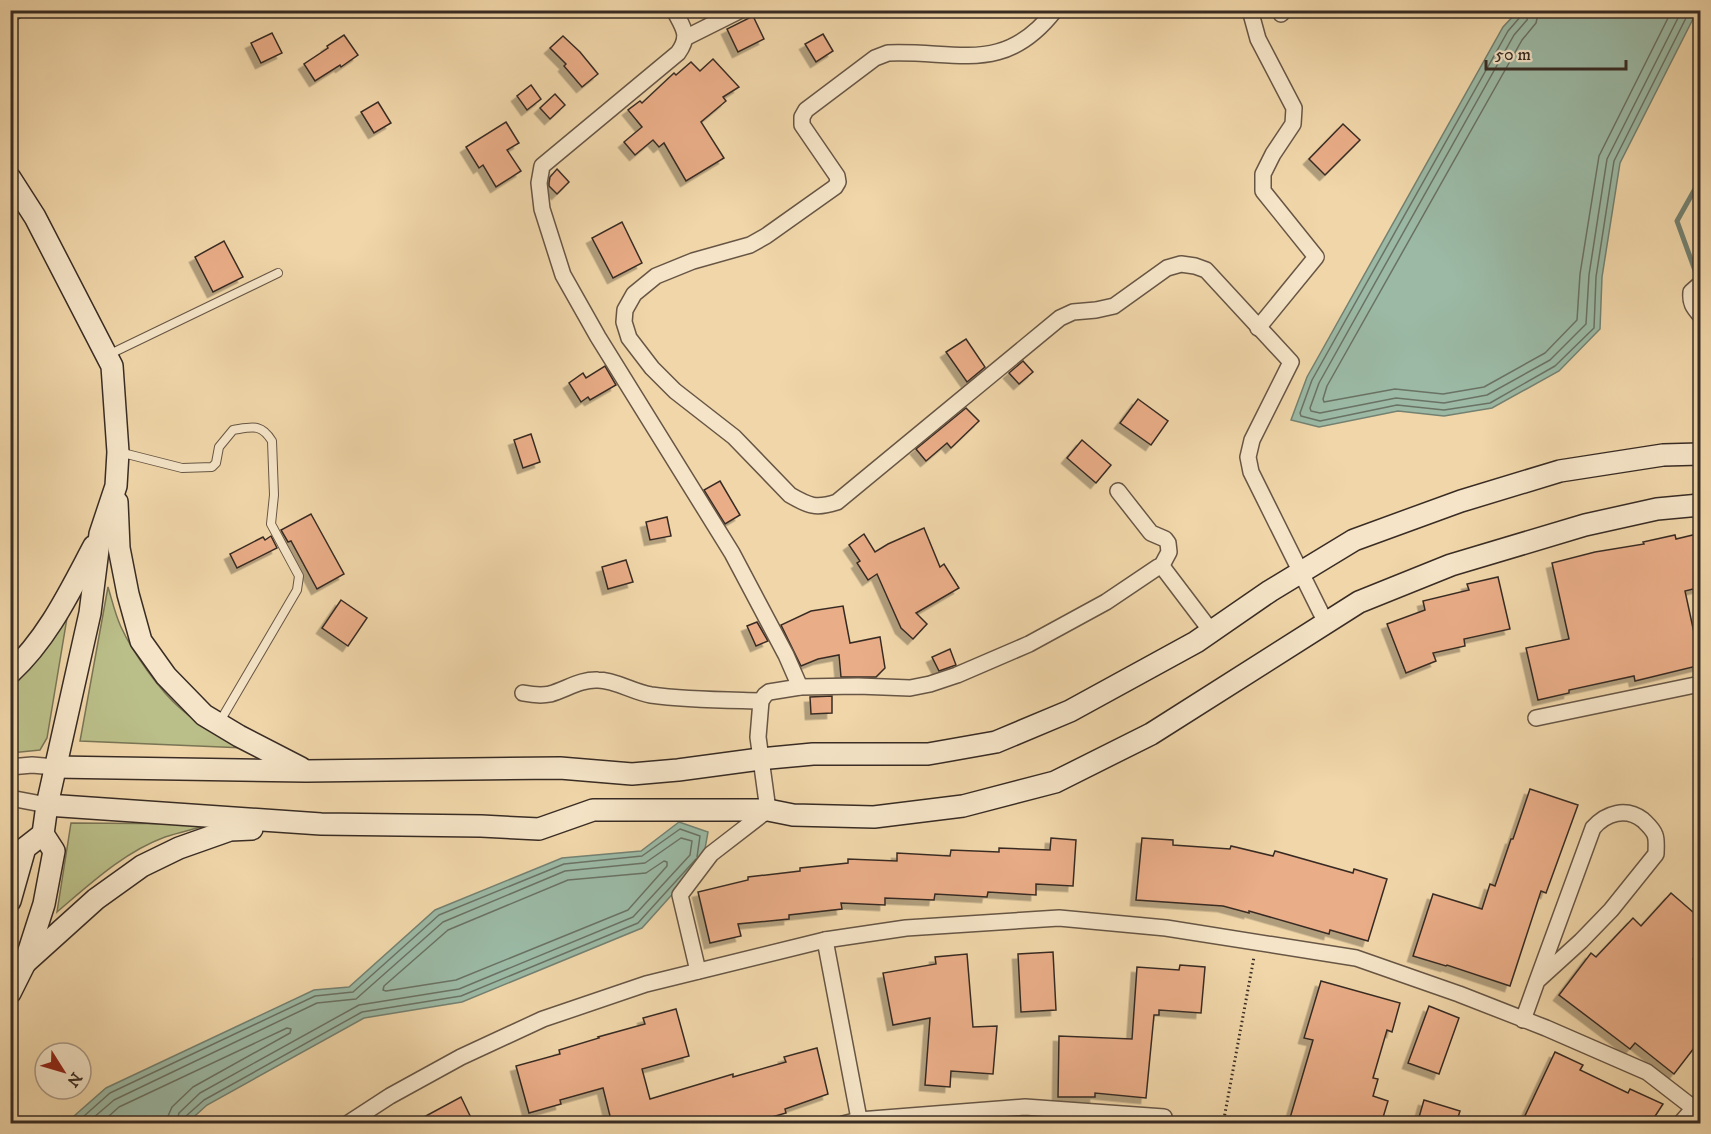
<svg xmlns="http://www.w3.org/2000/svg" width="1711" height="1134" viewBox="0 0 1711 1134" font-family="'IM FELL DW Pica',serif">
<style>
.green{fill:#babe88;stroke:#7a7556;stroke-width:1.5}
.water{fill:#9bb9a5;stroke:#748171;stroke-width:1.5}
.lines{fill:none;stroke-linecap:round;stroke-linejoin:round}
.shore{stroke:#6a7264;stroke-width:1.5}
.stream{stroke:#748171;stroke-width:5}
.building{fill:#e9ad87;stroke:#392c24;stroke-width:1.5;filter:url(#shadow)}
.lane-casing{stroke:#675645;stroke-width:10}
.street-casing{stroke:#675645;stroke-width:18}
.secondary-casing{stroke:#392c24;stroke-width:24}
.path{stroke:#392c24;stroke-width:3;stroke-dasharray:1.5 3;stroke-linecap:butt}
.lane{stroke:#f5e4c7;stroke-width:8}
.street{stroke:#f5e4c7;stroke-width:15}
.secondary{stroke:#f5e4c7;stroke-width:21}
</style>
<defs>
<filter id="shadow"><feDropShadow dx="-5.5" dy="5.5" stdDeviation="0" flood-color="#0004"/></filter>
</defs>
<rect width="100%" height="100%" fill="#f0d6a9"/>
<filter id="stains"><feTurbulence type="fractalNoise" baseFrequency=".00333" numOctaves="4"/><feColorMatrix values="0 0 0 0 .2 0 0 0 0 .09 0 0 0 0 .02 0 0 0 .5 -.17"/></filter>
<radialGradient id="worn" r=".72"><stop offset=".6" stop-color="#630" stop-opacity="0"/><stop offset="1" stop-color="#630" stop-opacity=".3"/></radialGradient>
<g class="green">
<path d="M108,587C112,600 115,614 121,627C133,653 160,691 181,709C200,726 223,737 245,748L80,741Z"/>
<path d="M70,600L47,738L40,750L11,753V679Z"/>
<path d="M71,823L211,824C196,829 180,832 165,837C124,852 90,884 57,912Z"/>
</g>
<g class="water">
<path d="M1518,11H1697L1620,163L1602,277L1600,329L1559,371L1492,408L1444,416L1398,411L1319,427L1291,420L1307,377L1503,27Z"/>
<path d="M679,822L708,832L703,860L642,928L462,1002L364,1018L207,1105L187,1123L65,1124L106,1088L314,990L349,987L435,910L562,858L641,851Z"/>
</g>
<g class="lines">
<g class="shore">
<path d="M1522,10L1521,16L1508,31L1312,380L1300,413L1301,416L1320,421L1397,405L1444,410L1490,403L1555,366L1594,328L1596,277L1614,161L1690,10"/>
<path d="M1530,10L1527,20L1514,35L1319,383L1310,408L1311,411L1320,413L1396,398L1444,403L1487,395L1550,360L1586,324L1589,275L1607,159L1682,10"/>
<path d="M1539,10L1536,23L1522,40L1327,386L1323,399L1324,402L1395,389L1443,394L1484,387L1545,353L1577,320L1580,274L1599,156L1672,10"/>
<path d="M664,861L667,862V866L628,910L456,980L386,991L383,990L384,986L448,930L568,880L646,873Z"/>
<path d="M75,1124L110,1093L315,996L353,992L439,915L564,864L642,856L680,829L700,836L697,857"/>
<path d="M86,1124L114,1100L317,1003L356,999L443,922L565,871L645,863L681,838L692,841L690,855L633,917L459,989L359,1005L200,1093L179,1113L176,1124"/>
<path d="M100,1124L119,1107L287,1028L291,1029L290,1033L193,1087L172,1107L168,1116L167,1124"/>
<path d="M184,1124L185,1117L204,1100L362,1012L461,996L638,923L696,859"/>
</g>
<path class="stream" d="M1700,281L1697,276L1677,221L1700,180"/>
</g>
<g class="building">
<path d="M753,16L764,39L738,52L727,29Z"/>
<path d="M272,33L282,53L261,63L251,43Z"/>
<path d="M823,34L833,51L816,62L805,44Z"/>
<path d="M344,35L358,55L341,67L340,65L315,81L304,64L328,48L327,46Z"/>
<path d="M563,36L580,52L598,74L582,87L564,66L566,64L550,48Z"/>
<path d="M713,59L739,87L723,97L726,101L701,122L724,158L686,181L664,143L659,147L653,140L635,155L624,142L642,127L628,110L640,101L642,103L674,73L676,75L691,62L700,71Z"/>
<path d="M531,85L541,99L527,110L517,96Z"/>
<path d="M555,94L565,105L550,119L540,108Z"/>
<path d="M378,102L391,123L374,133L361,112Z"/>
<path d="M506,122L519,143L507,150L521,171L496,187L483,165L479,168L466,147Z"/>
<path d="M1343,124L1360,140L1325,175L1309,159Z"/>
<path d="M557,169L569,182L557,194L549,186V183L550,177Z"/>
<path d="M622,222L642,263L613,278L592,238Z"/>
<path d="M224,241L243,277L213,292L195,257Z"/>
<path d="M966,339L985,367L967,382L946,352Z"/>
<path d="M1023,361L1033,372L1019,384L1009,373Z"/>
<path d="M605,366L616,385L590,400L588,397L581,402L569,383L583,373L586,378Z"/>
<path d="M1138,399L1168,421L1151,445L1120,423Z"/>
<path d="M966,408L979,421L951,448L947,443L926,461L916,449Z"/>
<path d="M531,434L540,462L523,468L514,440Z"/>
<path d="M1082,440L1111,465L1096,483L1067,458Z"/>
<path d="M720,481L740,515L725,524L704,490Z"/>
<path d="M311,514L344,574L317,589L291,541L288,542L281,530Z"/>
<path d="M667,517L671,536L650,540L646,522Z"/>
<path d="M924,528L940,567L944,564L959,588L916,613L927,624L913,639L901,628L877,574L868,580L857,563L860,561L849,545L864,534L875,552L888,544Z"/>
<path d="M1701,533V587L1685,591L1701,665L1635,681L1634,676L1569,690V693L1538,700L1526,648L1569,639L1552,563L1595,552L1644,544L1643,542L1675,535L1676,539Z"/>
<path d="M271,536L277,548L237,568L230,554L263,537L265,540Z"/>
<path d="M626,560L633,582L608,589L602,567Z"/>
<path d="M1498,577L1510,629L1464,639L1465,646L1433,653L1436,661L1406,673L1387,624L1425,610L1423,601L1469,590L1467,584Z"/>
<path d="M341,600L367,618L348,646L322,628Z"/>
<path d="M843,606L850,643L880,637L885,668L876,677H841L839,655L818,659L801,666L781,625L811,611Z"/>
<path d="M757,622L768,641L756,646L747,626Z"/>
<path d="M950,649L956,665L939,671L932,657Z"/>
<path d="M832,696V713L811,714L810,697Z"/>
<path d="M1530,789L1578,805L1546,893L1541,891L1510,986L1447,965L1446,966L1413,956L1433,894L1482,909L1490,884L1495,886L1511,839H1513Z"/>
<path d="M1051,838L1076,840L1073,886L1036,884V895L988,892L987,897L935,894L934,900L885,898V905L841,903L842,909L789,915V919L738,924L741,936L710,943L698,892L748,880V877L800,871V868L848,863V859L897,861V853L950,856L951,850L999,852V848L1050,850Z"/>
<path d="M1142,838L1173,840V845L1230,849L1231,846L1273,856L1275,851L1353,873L1354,869L1387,879L1368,941L1330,930L1329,934L1249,911V913L1223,906L1136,900Z"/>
<path d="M1671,893L1701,919V950L1693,959L1701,966V1039L1674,1074L1635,1043L1630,1049L1559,995L1591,953L1596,957L1633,918L1641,926Z"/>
<path d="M1053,952L1056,1010L1021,1012L1018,954Z"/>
<path d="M967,954L973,1027L997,1026L993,1074L951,1071L950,1087L925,1085L930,1018L893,1025L883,973L936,964L935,957Z"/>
<path d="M1180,965L1205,967L1201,1013L1159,1010V1015H1154L1146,1098L1095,1093V1097H1058L1059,1036L1132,1039L1137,967L1179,970Z"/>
<path d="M1321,981L1400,1003L1392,1032L1387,1030L1373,1078L1378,1079L1373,1096L1388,1101L1381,1124H1309L1290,1118L1313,1040L1304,1038Z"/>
<path d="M1429,1006L1459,1018L1439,1074L1408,1063Z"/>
<path d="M676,1009L689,1056L642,1069L650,1099L733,1074V1077L786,1062L784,1057L817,1048L828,1094L785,1109L786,1113L747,1124H612L603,1088L560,1100L561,1104L529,1113L516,1066L560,1054L559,1050L599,1038L598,1037L645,1024L643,1018Z"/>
<path d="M1555,1052L1583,1065L1580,1070L1628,1093L1630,1089L1663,1104L1650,1124H1521Z"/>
<path d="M461,1097L474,1124H411Z"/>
<path d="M1424,1100L1460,1111L1456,1124H1417Z"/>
</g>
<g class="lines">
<g class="lane-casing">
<g id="lane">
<path d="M108,355L278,273"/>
<path d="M119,452L182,468L212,467L216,463L219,447L233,430C252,427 261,423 272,441L274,495L271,524L299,576L297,590L219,723"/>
</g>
</g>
<g class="street-casing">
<g id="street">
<path d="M674,10C683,28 691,35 678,53L542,166L539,183L542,209L563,275L598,337L732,553L786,655L800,687"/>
<path d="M1055,10C1004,76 957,50 888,53L875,58L806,110L802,117V125L837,176L838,182L835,187L766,236L750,245L693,261L656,276L634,294L625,310L624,322L629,338L652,368L675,391L734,437L790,495C809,506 816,509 837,502L1060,318L1073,312L1096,310L1114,306L1167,268L1181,264L1195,266L1206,270L1291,362L1252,440L1248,457L1251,472L1326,623"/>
<path d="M1250,10L1258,39L1294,108L1293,124L1273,154L1263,174V191L1316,257L1258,328"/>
<path d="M1281,14L1285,10"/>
<path d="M10,15L17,10"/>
<path d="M685,38L741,10"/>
<path d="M1700,284L1691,292C1690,303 1693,307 1700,315"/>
<path d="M1118,491L1151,533L1165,539L1168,543L1169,552L1161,567"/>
<path d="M523,693C533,695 541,696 550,694C567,689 581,679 598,680C615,680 633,692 651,695C687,700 724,700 761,701"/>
<path d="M1536,718L1700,684"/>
<path d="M10,767L32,765L55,767"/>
<path d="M10,798L47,805"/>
<path d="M825,940L860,1124"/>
<path d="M698,971L680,895L711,854L768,810L758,737L761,701L765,695L769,692L800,687L858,686L910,688L930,684L957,675L1029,644L1106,602L1158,567L1164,569L1211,631"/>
<path d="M1523,1020L1537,981L1581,941L1611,910L1656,854C1656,848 1657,840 1655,835C1653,829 1647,824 1643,820C1626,807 1606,813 1593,828L1537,981"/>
<path d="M347,1124L390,1096L461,1057L543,1019L646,984L825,940L906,928L1059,918L1166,928L1356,958L1459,994L1546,1028L1647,1072L1700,1113"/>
<path d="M843,1124L859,1120L1025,1107L1164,1117"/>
<path d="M1680,1124L1700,1101"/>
</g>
</g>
<g class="secondary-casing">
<g id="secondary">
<path d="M10,178L35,217L112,366L118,452L116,486L100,534L90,613L47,805L43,834L54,851L44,904L25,963L10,993"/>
<path d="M117,502L119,548L128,594L141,641L166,676L204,715L239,736L301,768"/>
<path d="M10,673C48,638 70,591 94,546"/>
<path d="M55,767L306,771L560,768L632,774L678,770L760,759L813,754H928L996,742L1070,711L1196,642L1270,591L1354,540L1461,501L1560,471L1663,455L1700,454"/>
<path d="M47,805L321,824L481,826L539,829L593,810H768L793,815L874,817L963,806L1055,782L1151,734L1359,602L1451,565L1585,525L1657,509L1700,505"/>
<path d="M10,901L25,848L43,834"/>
<path d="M25,963L96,899L142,866L179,848L230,830L252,829"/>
</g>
</g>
<path class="path" d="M1223,1124L1254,957"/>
<use href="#lane" class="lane"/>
<use href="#street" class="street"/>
<use href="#secondary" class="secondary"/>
</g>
<rect width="1711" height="1134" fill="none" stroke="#f0d6a9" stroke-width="36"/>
<rect x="12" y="12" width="1687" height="1110" fill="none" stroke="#392c24" stroke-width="3"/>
<rect x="18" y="18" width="1675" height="1098" fill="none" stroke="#392c24" stroke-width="1.5"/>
<g transform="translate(63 1071) rotate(127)"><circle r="28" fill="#f5e4c7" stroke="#aa9a86" stroke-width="1.5"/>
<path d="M0-4.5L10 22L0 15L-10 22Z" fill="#8f2418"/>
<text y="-9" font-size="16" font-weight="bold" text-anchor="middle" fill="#392c24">N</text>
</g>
<path d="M1486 60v9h140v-9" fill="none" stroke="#392c24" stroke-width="3"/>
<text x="1495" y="60" font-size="18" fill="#392c24" stroke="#f5e4c7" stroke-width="4.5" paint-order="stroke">50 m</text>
<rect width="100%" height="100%" filter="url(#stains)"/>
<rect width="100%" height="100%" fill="url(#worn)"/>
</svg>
